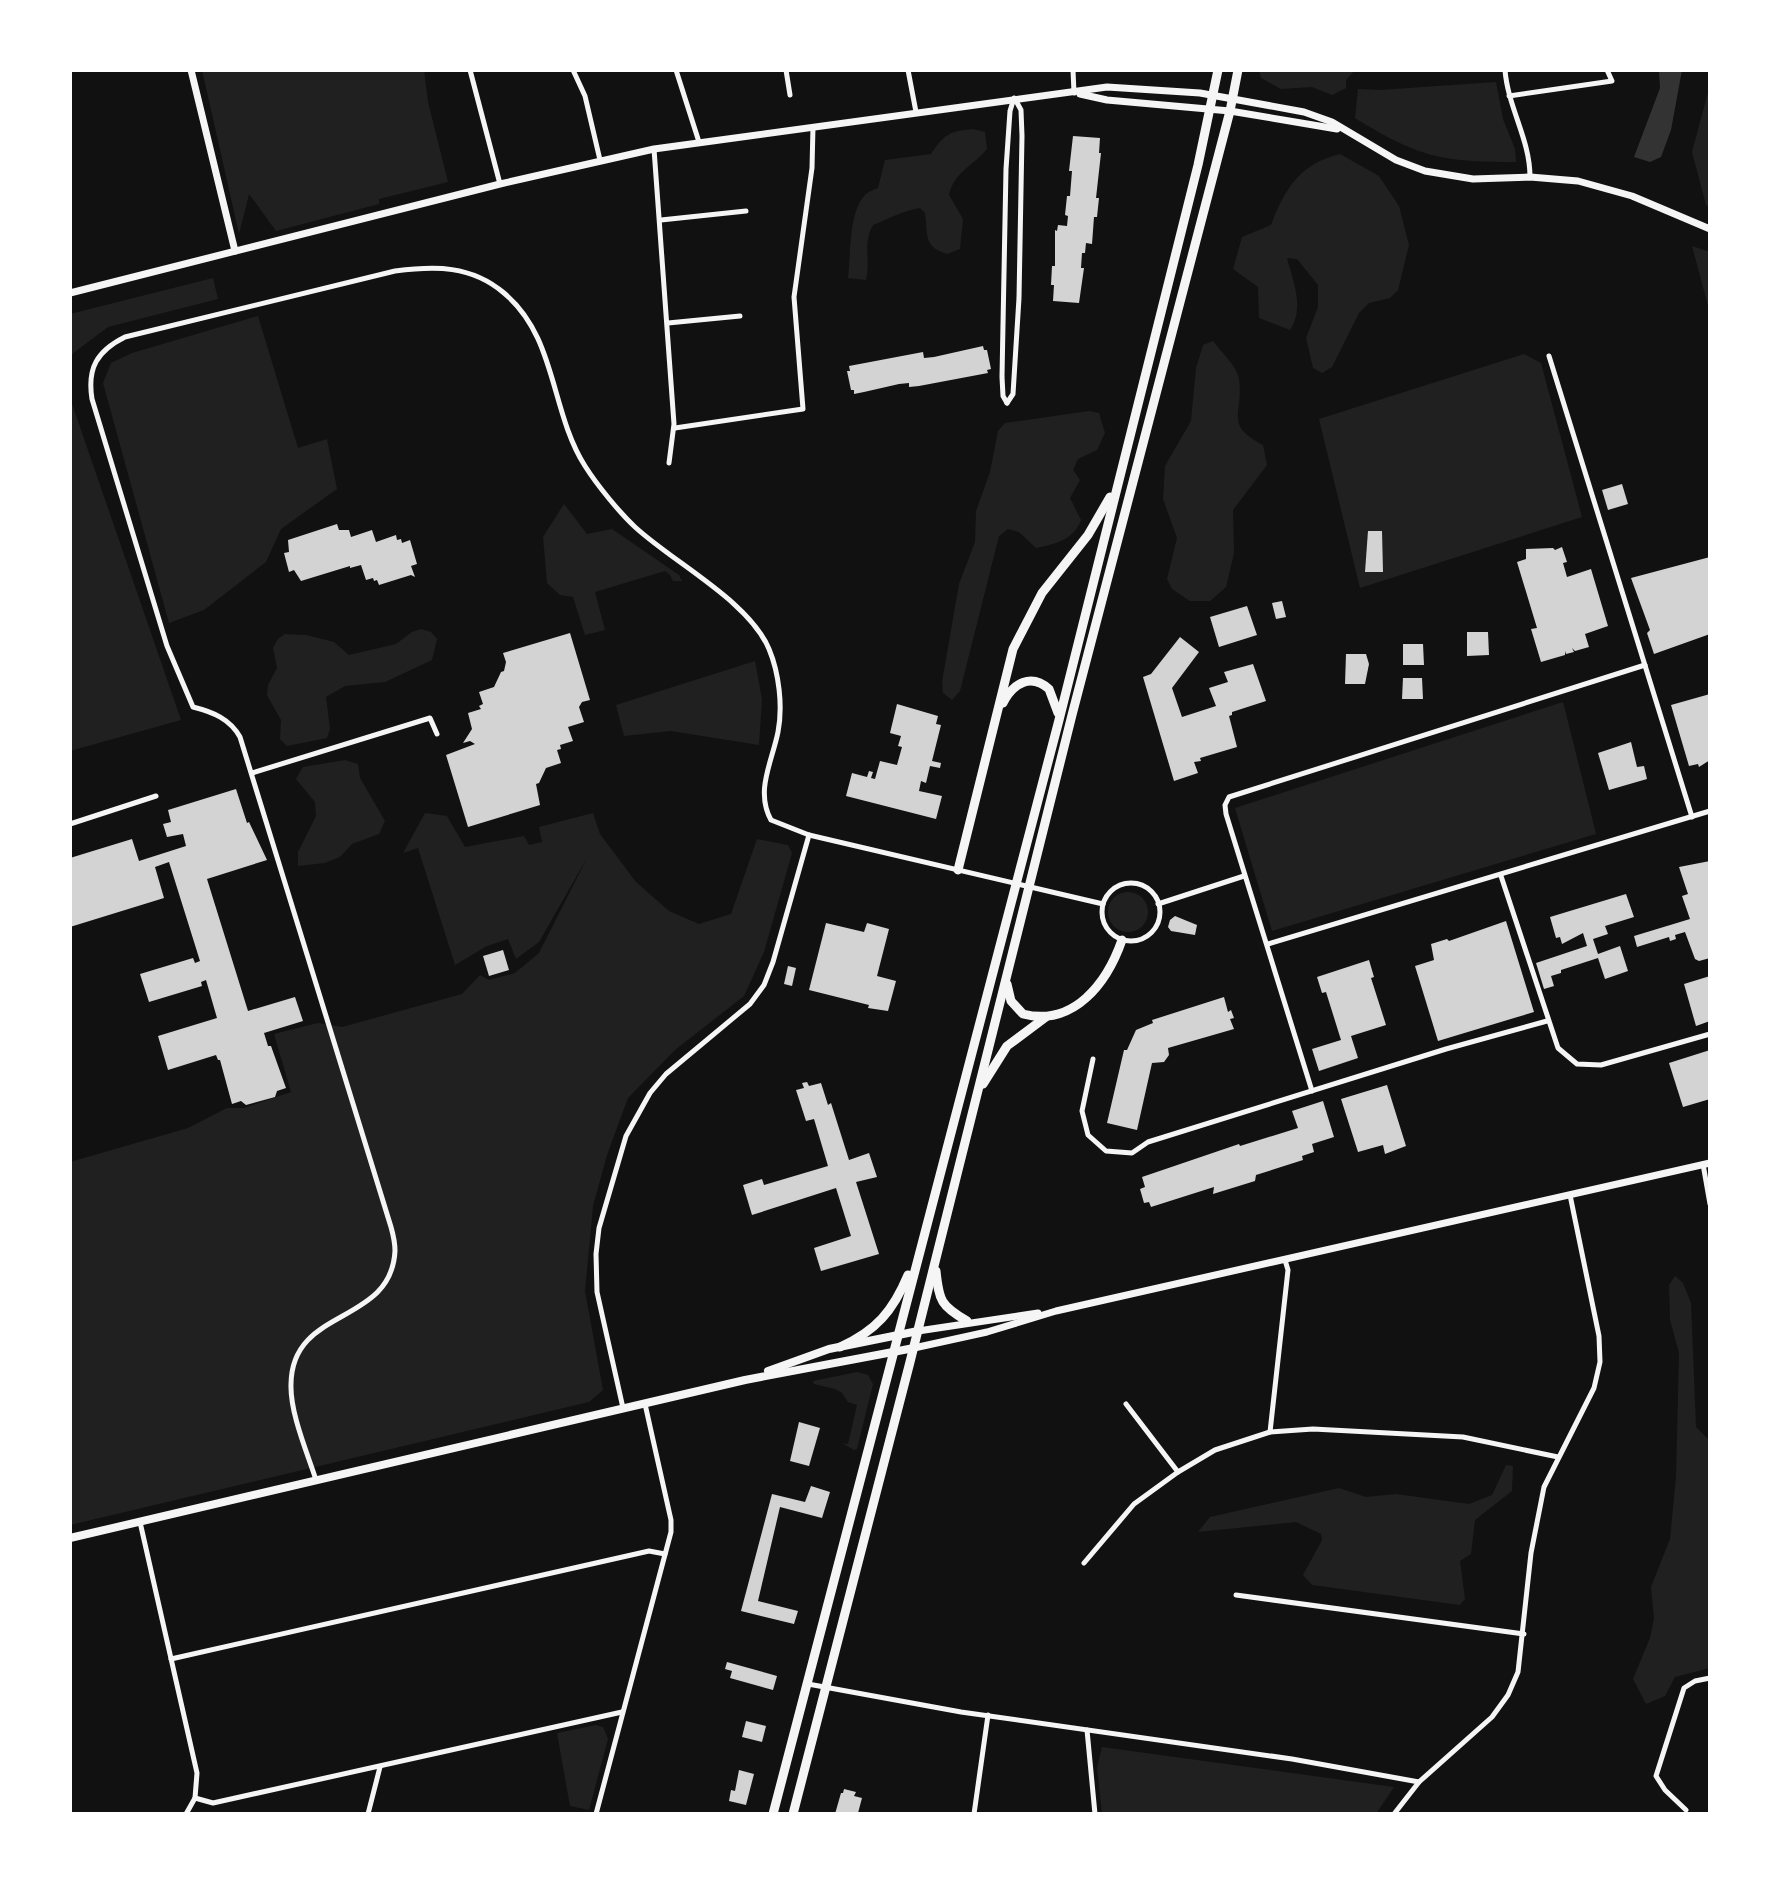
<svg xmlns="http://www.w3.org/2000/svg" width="1780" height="1884" viewBox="0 0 1780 1884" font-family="'DM Sans',sans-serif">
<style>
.green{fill:#202020}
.water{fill:#333}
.building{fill:#d3d3d3}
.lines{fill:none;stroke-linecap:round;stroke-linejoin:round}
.minor{stroke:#f5f5f5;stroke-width:5}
.tertiary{stroke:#f5f5f5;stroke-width:7}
.secondary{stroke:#f5f5f5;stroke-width:8}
.primary{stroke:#f5f5f5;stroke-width:9}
</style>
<rect width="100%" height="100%" fill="#111"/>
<g class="green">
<path d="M202,70H424L428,102L448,182L379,199V204L276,231L249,194L239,234Z"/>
<path d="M1259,70H1355L1346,80V88L1332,95L1312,87L1281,89L1261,78Z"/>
<path d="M1496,82L1503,119L1515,149L1516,162C1441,162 1418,157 1355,118L1358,89L1379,90Z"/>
<path d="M1710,85V207L1706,205L1692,152Z"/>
<path d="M973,129L985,132L987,149C973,166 954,172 949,195L963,219L960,249L947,254C923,247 928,234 925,213L920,208C902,211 891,218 873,225C862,246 871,257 866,280L848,278C851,256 848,209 867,193C870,191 874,190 878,188L885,160L931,154C944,135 949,131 973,129Z"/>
<path d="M1340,154L1379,176L1399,206L1409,245L1398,290L1390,298L1369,303L1359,313L1332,367L1322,373L1313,368L1306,338L1318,307V285L1297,259L1287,258C1293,281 1305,308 1290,330L1259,318L1258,287L1233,269L1242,237L1271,225C1285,188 1300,164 1340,154Z"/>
<path d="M1692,246L1710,252V313Z"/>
<path d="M213,278L218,299L108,327L72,354L70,389V314Z"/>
<path d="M258,316L298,448L327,439L337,489L281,529L266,562L204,610L169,623L103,383L111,363L132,353Z"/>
<path d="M1213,341C1221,352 1237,366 1239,379C1244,414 1223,424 1263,445L1267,465L1233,510L1234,553L1226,587L1210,601H1190L1172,589L1167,579L1177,538L1163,499L1165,466L1191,421L1196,368L1203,345Z"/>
<path d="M1524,354L1541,363L1582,517L1360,588L1319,419Z"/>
<path d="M70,398L181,720L70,751Z"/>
<path d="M1089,411L1099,413L1105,433L1097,450L1078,459L1073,470L1080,480L1070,498L1081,520C1074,540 1055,544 1036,548L1019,532L1008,529L999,536L960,691L952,700L943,693L942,682L959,584L975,542L976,511L990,472L998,431L1005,423Z"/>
<path d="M564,504L587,534L612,529L679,575L682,581H673L670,575L665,571L595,592L605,630L585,635L573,597L560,595L547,583L543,537Z"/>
<path d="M421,629L431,632L437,639L432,660L385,682L345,686L326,697L330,729L327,738L287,746L280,739L281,720L267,695L268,685L277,668L273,648L278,639L285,634L306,635L334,642L349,655L396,644L412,632Z"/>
<path d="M755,661L762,699L759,745L671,731L624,736L616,705Z"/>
<path d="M1563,702L1596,834L1272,931L1235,808Z"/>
<path d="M345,760L358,764L360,778L385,821L379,834L352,844L340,857L325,863L298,866V852L316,816L315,802L296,779L303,767Z"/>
<path d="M425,813L447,816L465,847L524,836L529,845L542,842L539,827L593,813L600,834L636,882L669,911L699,924L731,914L757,839L788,845L792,853L764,952L744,996L675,1050L628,1098L607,1155L593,1206L585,1291L603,1390L589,1402L70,1525V1162L188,1128L227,1108H244L291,1092L274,1034L318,1023L342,1027L462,994L480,975L489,980L515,973L539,953L587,858L539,942L516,959L508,939L487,946L455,965L418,848L403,853Z"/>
<circle cx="1128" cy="912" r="20"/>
<path d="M1675,1276L1683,1283L1691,1303L1696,1427L1710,1441V1668L1675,1677L1665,1696L1646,1704L1633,1679L1650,1638L1654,1619L1651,1587L1670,1539L1676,1477L1679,1353L1670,1320L1669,1285Z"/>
<path d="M857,1372L868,1375L873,1384L857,1449L854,1450L842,1443L848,1444L857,1405L848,1402L842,1393L835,1389L814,1384L813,1381Z"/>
<path d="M1506,1465L1513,1466L1512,1491L1475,1520L1471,1554L1460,1561L1465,1599L1460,1605L1312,1585L1303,1575L1322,1540L1321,1534L1296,1522L1198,1532L1210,1517L1339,1488L1366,1497L1396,1494L1469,1504L1492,1495Z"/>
<path d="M596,1725L603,1727L608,1739L589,1810L570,1806L557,1733Z"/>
<path d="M1102,1747L1394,1787L1376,1814H1102L1097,1768Z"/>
</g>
<path class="water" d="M1659,70H1682L1671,130L1661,157L1650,162L1634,157L1660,88Z"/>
<g class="building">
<path d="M1073,136L1100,138L1099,153H1101L1096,198H1099L1097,217H1094L1092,244L1086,243L1085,253H1082L1081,268H1084L1079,303L1053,301L1054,285H1051L1052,266H1055V230L1057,231L1058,225L1067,226L1068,216L1065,215L1067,196H1070L1072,171H1069Z"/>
<path d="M983,346L984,350H987L991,369L987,370L988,373L919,386L909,387V383L899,384L864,392L854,394V390H851L847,371H850L849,366L923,352L924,358L934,357Z"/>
<path d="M1622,484L1628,504L1608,510L1602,490Z"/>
<path d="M337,524L339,530H349L351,537L372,530L376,542L396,535L397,540L401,539L402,543L410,540L417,564L411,566L415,577L411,575L379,585L377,580L374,581L373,578L366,580L361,565L350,568V566L301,581L294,570L289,572L284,553L289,552L288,540Z"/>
<path d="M1368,531H1382L1383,572H1365Z"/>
<path d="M1562,547L1567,562L1563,563L1567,577L1591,569L1608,626L1585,634L1589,647L1575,651L1572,648L1574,652L1566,654L1565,651V655L1541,662L1531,629L1537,628L1517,562L1526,559V549L1553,548L1555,550Z"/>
<path d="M1710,557V634L1654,654L1647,633L1650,630L1631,578Z"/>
<path d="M1282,601L1286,617L1276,619L1272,603Z"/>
<path d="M1247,606L1257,635L1219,647L1210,617Z"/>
<path d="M1467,632H1488L1489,655L1467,656Z"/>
<path d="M570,633L590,700L582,702L579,707L584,722L568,727L573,741L560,745L561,749L557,750L561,763L546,768L539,783L536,784L540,805L468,827L446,755L475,744L470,741L463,743L472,729L468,713L481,709L479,706L483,704L479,692L494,687L501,672L504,671L506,662L503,653Z"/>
<path d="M1180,637L1199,652L1172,688L1182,717L1216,706L1209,688L1228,682L1224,672L1253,664L1266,701L1232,712V715L1229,716L1237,747L1200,758L1201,761L1194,762L1198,773L1174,781L1143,677L1151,674Z"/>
<path d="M1403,644H1423L1424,665H1403Z"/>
<path d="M1346,654H1366L1369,664L1365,684H1345Z"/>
<path d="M1403,678H1422L1423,699H1402Z"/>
<path d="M1710,694V760L1699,767L1698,764L1689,766L1671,705Z"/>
<path d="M897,704L938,716L936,724L941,725L932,761L941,763L940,768L930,766L926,783L921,781L919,791L942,796L936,819L846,796L852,773L867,777L869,771L873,772L871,778L875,779L880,761L897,765L902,747L898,746L901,736L890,733Z"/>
<path d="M1631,742L1637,767L1644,766L1647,779L1609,790L1598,753Z"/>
<path d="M236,789L247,823L249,822L267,860L207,879L248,1011L295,997L303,1021L264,1033L268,1046H271L286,1088L277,1091L275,1097L246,1105L241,1101L232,1104L220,1060H218L216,1055L168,1070L158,1036L217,1018L206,980L201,982L202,986L149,1002L140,974L193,958L195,963L200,961L169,862L155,867L164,898L70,927V858L132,839L139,861L186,846L183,834L167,837L163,824L171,822L168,810Z"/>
<path d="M1710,861V958L1699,961L1695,959L1685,932L1675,935L1676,939L1670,941L1669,937L1637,947L1634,936L1690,919L1682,896L1688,894L1679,867Z"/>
<path d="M1626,894L1634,917L1605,926L1608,934L1593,939L1598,954L1620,946L1628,971L1605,979L1598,958L1561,970V973L1551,976L1554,986L1544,989L1536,963L1587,946L1583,933L1562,944L1560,937L1556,938L1550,917Z"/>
<path d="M1175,916L1197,925L1195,935L1171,931L1168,927L1170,920Z"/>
<path d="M1506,921L1534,1012L1438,1041L1415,966L1434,960L1431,944L1447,939L1449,941Z"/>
<path d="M826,923L864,932L867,923L889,929L877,976L896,981L888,1011L868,1008L869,1005L809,990Z"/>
<path d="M503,950L509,970L489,976L483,956Z"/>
<path d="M1369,960L1374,977L1371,978L1386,1025L1351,1036L1358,1058L1319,1071L1312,1049L1341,1040L1326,992L1322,993L1317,977Z"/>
<path d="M788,966L796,968L792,986L784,984Z"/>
<path d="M1710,976V1021L1696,1026L1684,984Z"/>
<path d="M1224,997L1228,1012L1231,1010L1234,1018L1230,1019L1234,1029L1168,1048L1169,1055L1164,1062L1152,1063L1137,1130L1107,1123L1124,1050H1127L1136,1030L1153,1023L1152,1020Z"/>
<path d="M1710,1050V1099L1683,1107L1669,1063Z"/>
<path d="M807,1082L809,1086L821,1083L828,1105L831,1103L849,1160L869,1153L877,1177L856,1182L879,1254L821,1271L814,1248L851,1236L836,1188L752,1215L743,1185L762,1179L764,1185L828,1166L814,1119L806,1121L796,1090L804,1088L802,1083Z"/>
<path d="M1387,1085L1406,1146L1385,1154L1383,1145L1358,1152L1341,1099Z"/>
<path d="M1323,1101L1334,1137L1312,1144L1314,1152L1302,1156L1303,1160L1256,1175L1255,1181L1213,1194L1214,1187L1151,1207L1149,1202L1144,1203L1140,1189L1145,1187L1142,1177L1239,1144L1240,1146L1298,1128L1292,1111Z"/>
<path d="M799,1422L820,1428L809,1466L790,1461Z"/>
<path d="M811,1486L830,1492L822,1518L780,1507L758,1601L798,1611L794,1624L741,1611L772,1494L805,1502Z"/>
<path d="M727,1662L777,1676L773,1690L730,1678L732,1671L725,1669Z"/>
<path d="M746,1721L766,1726L762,1742L742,1737Z"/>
<path d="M739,1770L754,1774L746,1805L729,1801L731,1790L735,1791Z"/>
<path d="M844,1789L856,1792L854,1796L862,1798L858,1813L835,1814L841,1793H843Z"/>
</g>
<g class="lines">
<g class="minor">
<path d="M470,70L500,184"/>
<path d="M573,70L585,96L600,160"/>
<path d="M676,70L699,142"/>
<path d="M786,70L790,95"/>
<path d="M908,70L916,112"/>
<path d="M1073,70L1074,93"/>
<path d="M1505,70C1508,108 1530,139 1530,177"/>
<path d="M1509,96L1612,81L1607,70"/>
<path d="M654,149L674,424L669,463"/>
<path d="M661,220L746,211"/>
<path d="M668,323L740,316"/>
<path d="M1549,356L1692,817"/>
<path d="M1007,403L1013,394L1019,298L1022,136L1021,110L1015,99"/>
<path d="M1007,403L1003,396L1002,377L1006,169L1010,111L1014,98"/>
<path d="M675,428L803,409L794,297L812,168L813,127"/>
<path d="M252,773L430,718L437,734"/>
<path d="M70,824L156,796"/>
<path d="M1501,876L1558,1048L1577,1064L1601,1065L1710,1034"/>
<circle cx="1131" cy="912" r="29"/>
<path d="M1158,904L1244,876"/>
<path d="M1268,944L1710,811"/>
<path d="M1093,1059L1082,1111L1088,1135L1106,1151L1132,1153L1148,1142L1446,1049L1547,1021"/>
<path d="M1312,1091L1226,814L1225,805L1229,797L1645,665"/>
<path d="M1703,1164L1710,1204"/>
<path d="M1126,1404L1178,1472"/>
<path d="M623,1408L597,1292L596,1254L599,1228L626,1136L650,1093L666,1074L750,1004L764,985L773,962L809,835"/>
<path d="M1270,1432L1288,1270L1285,1260"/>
<path d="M316,1480C307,1452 290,1413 291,1384C292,1306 391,1326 395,1251C395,1244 393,1234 391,1227L240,737C230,719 213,712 193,707L167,646L92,399C87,368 97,351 125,337L395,271C435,266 471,265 504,293C557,337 550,411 585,466C597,485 619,512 635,527C674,563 749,601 769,649C779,673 783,706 778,732C772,762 755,791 771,820L809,835L1103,904"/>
<path d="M140,1522L197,1773L195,1798L186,1814"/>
<path d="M1084,1563L1134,1504L1178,1472L1215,1450L1270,1432L1313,1429L1463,1437L1558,1457"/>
<path d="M1236,1595L1524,1634"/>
<path d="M171,1659L649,1551L665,1554"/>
<path d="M808,1684L961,1712L1292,1759L1419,1782"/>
<path d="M1087,1730L1095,1814"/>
<path d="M195,1798L213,1803L622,1712"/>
<path d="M1686,1810L1665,1790L1656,1776L1684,1688L1695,1681L1710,1678"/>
<path d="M368,1814L380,1767"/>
<path d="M596,1814L671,1532V1520L645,1404"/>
<path d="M974,1814L988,1715"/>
<path d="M1394,1814L1419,1782L1492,1717L1508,1695L1518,1672L1531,1553L1544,1487L1594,1388L1600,1362L1599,1336L1570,1195"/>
</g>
<g class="tertiary">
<path d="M191,70L235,251"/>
<path d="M1080,94L1107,100L1230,111L1337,129"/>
<path d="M70,293L500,184L654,149L1107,87L1200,93L1304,112L1332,122L1396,160L1425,171L1473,179L1530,177L1578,181L1632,196L1710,229"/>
<path d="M918,1331L1038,1313"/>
<path d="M914,1348L987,1332L1056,1311L1710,1163"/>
</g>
<g class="secondary">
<path d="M768,1371L829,1349L918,1331"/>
<path d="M70,1538L745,1380L914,1348"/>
</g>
<g class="primary">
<path d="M1003,703C1013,683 1031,673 1049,689L1058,713"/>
<path d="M958,870L1013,649L1042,593L1088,535L1110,497"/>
<path d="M1007,984L1011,1001L1023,1014C1074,1027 1107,983 1122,940"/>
<path d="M983,1084L1007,1046L1046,1017"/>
<path d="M936,1271C939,1301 941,1306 967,1321"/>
<path d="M840,1347C876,1331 893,1311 908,1275"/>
<path d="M773,1814L1059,720L1198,165L1218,70"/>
<path d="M793,1814L910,1362L1072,715L1230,111L1238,70"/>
</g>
</g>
<rect width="1780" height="1884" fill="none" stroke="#ffffff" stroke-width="144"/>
</svg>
